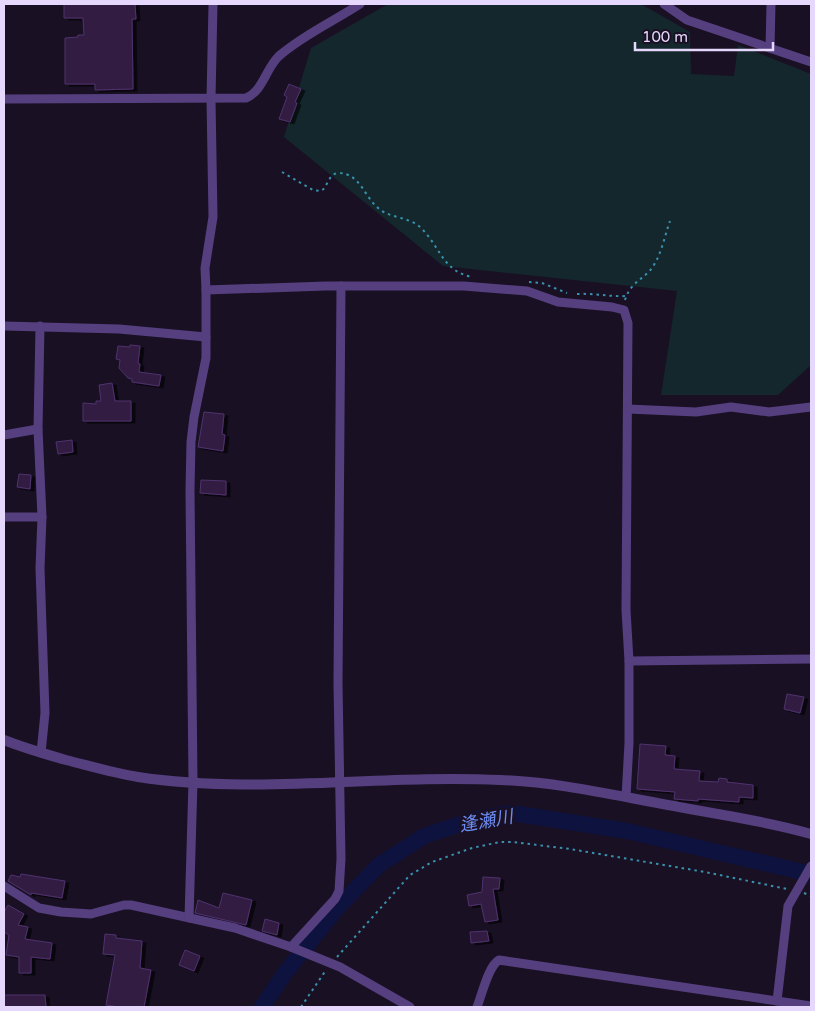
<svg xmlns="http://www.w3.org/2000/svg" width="815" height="1011" viewBox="0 0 815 1011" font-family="'Varela Round','Noto Sans JP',sans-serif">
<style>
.green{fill:#14272d}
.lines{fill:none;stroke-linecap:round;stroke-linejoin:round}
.river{stroke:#0e123f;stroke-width:16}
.building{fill:#311e43;stroke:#4f326d;filter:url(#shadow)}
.path{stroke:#3992ad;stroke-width:2;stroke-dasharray:2.5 4;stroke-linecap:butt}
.minor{stroke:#553f7f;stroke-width:9}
.tertiary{stroke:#553f7f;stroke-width:10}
.labels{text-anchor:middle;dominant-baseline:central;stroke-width:5;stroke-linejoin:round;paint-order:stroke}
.water-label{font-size:18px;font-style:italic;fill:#6d8df3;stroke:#191024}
</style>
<defs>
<filter id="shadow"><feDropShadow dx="4" dy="2" stdDeviation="0" flood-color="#0009"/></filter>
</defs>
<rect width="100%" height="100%" fill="#191024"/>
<path class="green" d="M388,4H641L690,32L691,74L734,76L738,45L811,74V365L778,395H661L677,291L443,266L284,137L311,48Z"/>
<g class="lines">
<path class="river" d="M262,1007L285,973L338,907L379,865L424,836L472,820L512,813L627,831L811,874"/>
</g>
<g class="building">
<path d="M64,4H135L136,19H132L133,89L95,90V84H65V38L78,37V35H84L83,18H64Z"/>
<path d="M289,84L301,89L295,102L297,103L290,122L279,119L287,97L284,95Z"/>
<path d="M130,345L140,346L138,363L140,364L139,372L161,375L159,386L132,382V379L128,378L119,368L120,360L116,359L118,346L130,347Z"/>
<path d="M112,383L115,401H131V421H83V403L96,404V401H101L99,385Z"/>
<path d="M204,412L224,414L222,434L225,435L223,451L198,447Z"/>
<path d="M72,440L73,452L58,454L56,442Z"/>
<path d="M19,474L31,475L30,489L17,487Z"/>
<path d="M201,480L226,481V495L200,493Z"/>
<path d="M787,694L804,697L800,713L784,709Z"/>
<path d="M640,744L666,746L665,755L675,756L674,769L700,771L699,781L718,782L719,778L727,779V782L753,785V798L739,797V802L698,799V801L674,799L675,792L637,789Z"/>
<path d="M21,874L65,881L62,898L31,893V895L8,881L11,875L20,877Z"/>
<path d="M483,877L500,878L499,889H493L498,920L485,922L481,904L469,906L467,895L482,892Z"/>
<path d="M223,893L252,900L246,925L195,913L198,900L219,908Z"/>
<path d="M8,905L24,914L18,925L28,927L25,939L52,943L50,959L31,957V973H19V957L6,955L9,935L4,932V912Z"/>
<path d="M265,919L279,923L277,935L262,931Z"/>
<path d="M487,931L489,941L471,943L470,932Z"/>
<path d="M105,934L116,935V938L142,941L140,968L151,970L144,1007H119L106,1005L115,955L103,954Z"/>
<path d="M185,950L200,956L194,971L179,965Z"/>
<path d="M4,995H45L46,1007H4Z"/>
</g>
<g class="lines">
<g class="path">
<path d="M282,172L313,190L321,191C328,187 328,174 338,173C360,173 364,196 377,207C389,219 409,216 421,228C440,246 442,271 472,277"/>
<path d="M529,282L542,283L567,293"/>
<path d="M577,294C594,293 610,297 627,296"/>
<path d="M625,300C631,280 647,279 655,263C662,251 665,235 670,221"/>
<path d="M804,893L811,896"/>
<path d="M337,957L410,875L432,862L472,848L500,842H513L570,849L705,872L787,889"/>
<path d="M301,1007L326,970"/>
</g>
<g class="minor">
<path d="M664,4L687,20L811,62"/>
<path d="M770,48L771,4"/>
<path d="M4,99L246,98C263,91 266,68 279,56C303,35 334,21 360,4"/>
<path d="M206,290L326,286H464L527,291L558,302L612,307L624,310L628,323L626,610L629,661V743L626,797"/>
<path d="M4,326L119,329L206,337"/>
<path d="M40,326L38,429L42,517L40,568L45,713L41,753"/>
<path d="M628,409L696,412L731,407L769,412L811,407"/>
<path d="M4,435L38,429"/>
<path d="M4,517H42"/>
<path d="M629,661L811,659"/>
<path d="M4,886L39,908L61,912L91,914L124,905H131L235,928L291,947L340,967L410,1007"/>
<path d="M189,918L193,782L190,490L191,442L194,417L206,358V290L205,268L213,217L211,99L213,4"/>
<path d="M291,947L335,899L339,891L341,859L338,683L341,286"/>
<path d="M777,1001L788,906L811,866"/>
<path d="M477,1007C482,995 488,966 499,960L811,1006"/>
</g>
<path class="tertiary" d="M4,740C24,748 45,754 66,760C90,766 114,773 138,777C256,795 380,774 500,780C558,782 617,796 674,806C720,815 767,821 811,834"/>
</g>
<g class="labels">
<g class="water-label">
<text transform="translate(486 821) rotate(-10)">逢瀬川</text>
</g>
</g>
<rect width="815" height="1011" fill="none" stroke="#e6d7fc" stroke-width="10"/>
<path d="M635 42v8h138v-8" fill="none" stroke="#e6d7fc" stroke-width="2.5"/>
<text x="642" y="42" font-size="15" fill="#e6d7fc" stroke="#191024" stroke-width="4" paint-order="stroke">100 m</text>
</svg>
